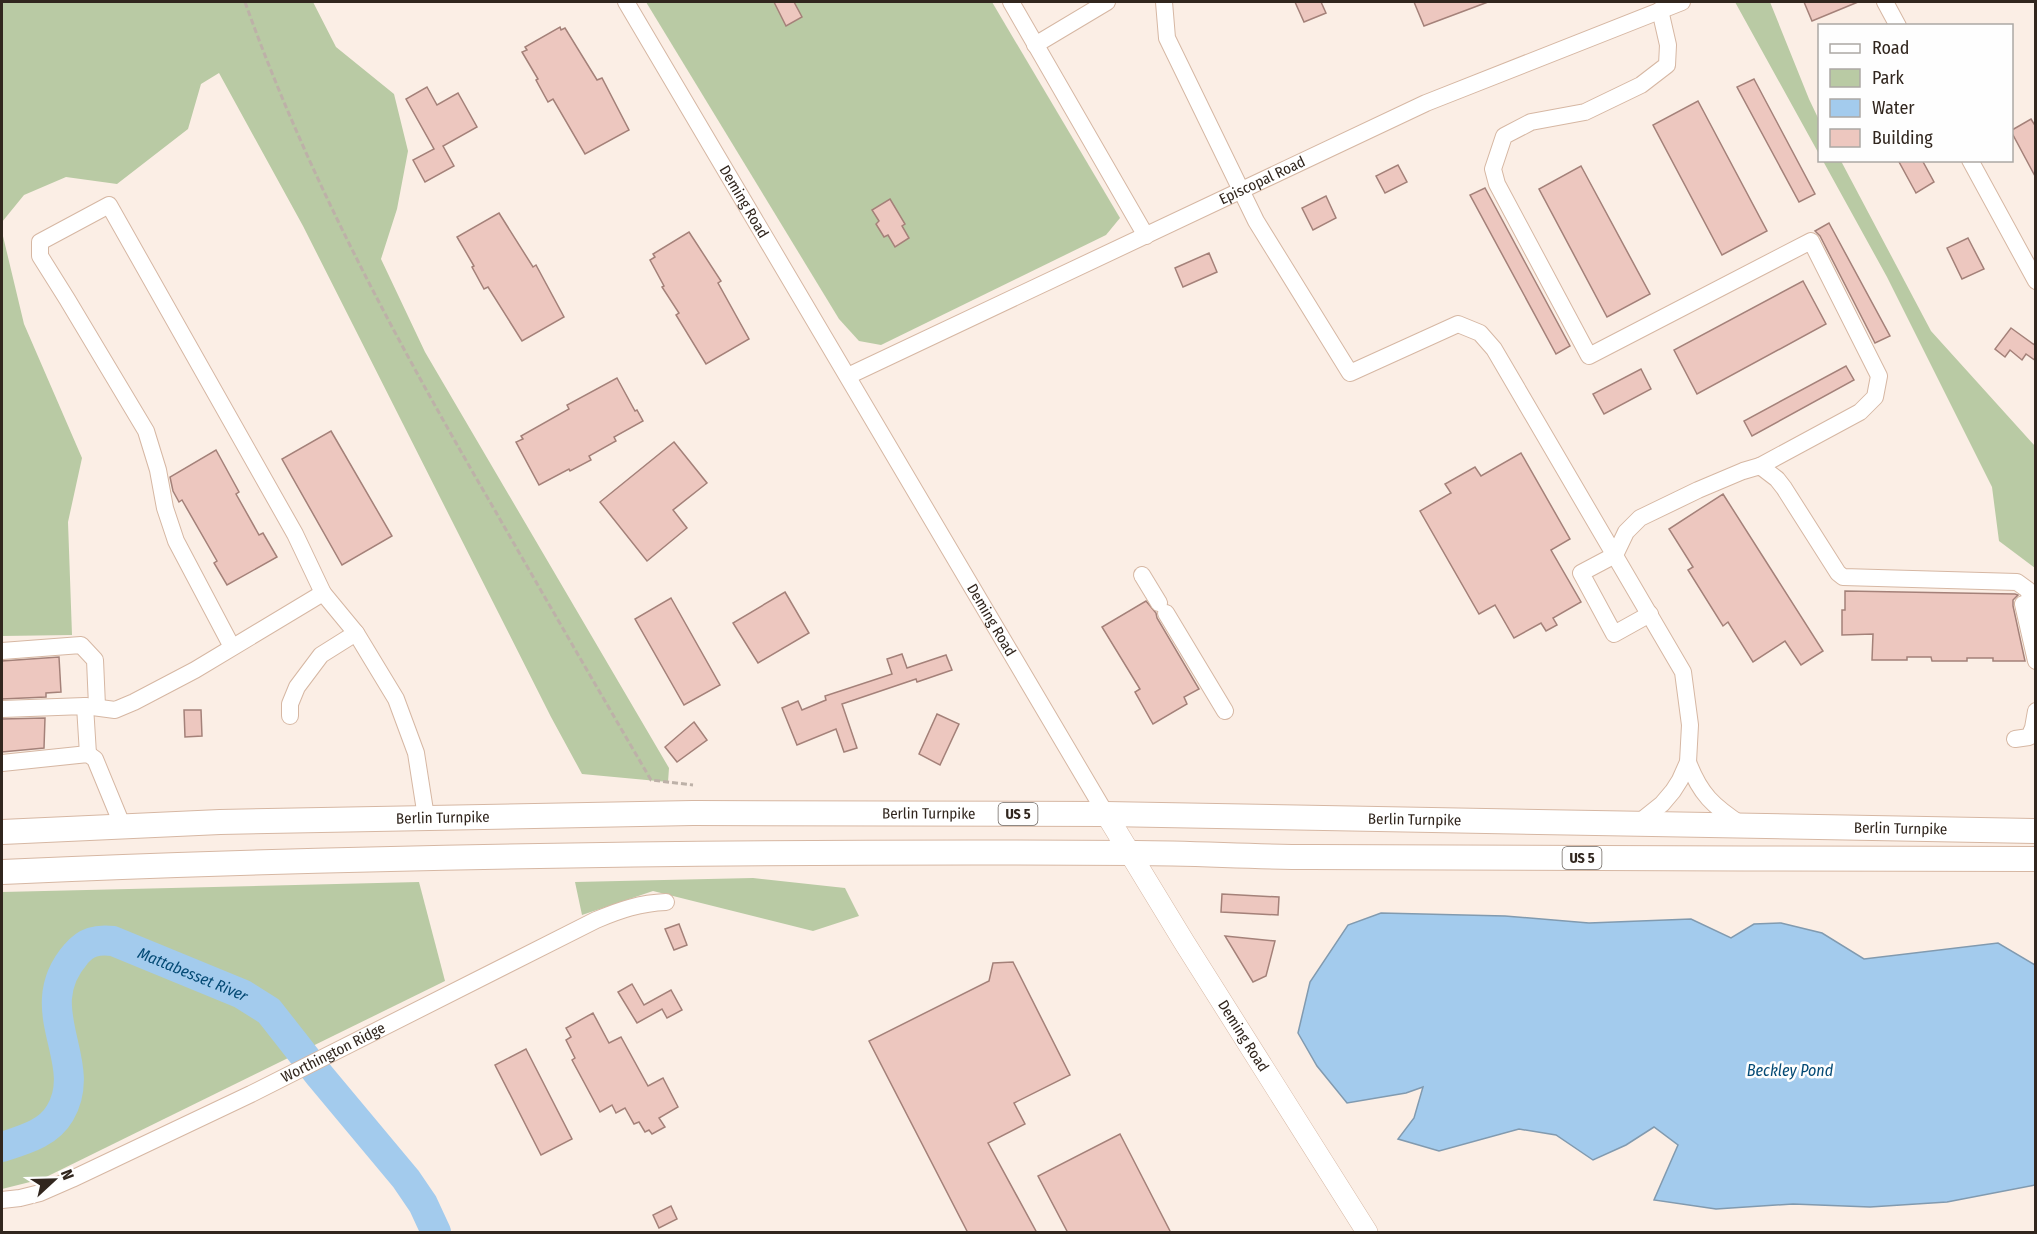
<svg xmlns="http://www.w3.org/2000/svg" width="2037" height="1234" viewBox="0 0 2037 1234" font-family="'Fira Sans Condensed',sans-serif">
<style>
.green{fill:#b9caa4}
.water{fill:#a3cbed;stroke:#819aaf;stroke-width:1.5}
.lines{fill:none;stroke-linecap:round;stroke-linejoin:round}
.river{stroke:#a3cbed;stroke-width:30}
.building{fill:#edc7bf;stroke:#a48179;stroke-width:1.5}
.minor-casing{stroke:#d6b7a3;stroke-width:18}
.major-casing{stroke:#d6b7a3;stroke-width:22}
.highway-casing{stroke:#d6b7a3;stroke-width:26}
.path{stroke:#bdb1a8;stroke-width:3;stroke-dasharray:6 3;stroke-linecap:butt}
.minor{stroke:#fff;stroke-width:16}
.major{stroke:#fff;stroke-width:21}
.highway{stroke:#fff;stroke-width:24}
.labels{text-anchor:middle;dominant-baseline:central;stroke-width:5;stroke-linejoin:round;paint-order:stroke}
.shield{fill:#fefefe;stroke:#6e6761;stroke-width:1.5}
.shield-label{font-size:14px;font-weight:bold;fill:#31261e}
.street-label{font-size:15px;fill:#31261e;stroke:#fefefe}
.water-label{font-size:16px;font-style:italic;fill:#044a75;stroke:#fefefe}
</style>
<rect width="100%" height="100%" fill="#fbeee5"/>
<g class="green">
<path d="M2,2H313L336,47L394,94L408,151L397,209L381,259L425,352L669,768L668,782L582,774L551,717L303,226L219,73L201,84L188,129L117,184L66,177L24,195L2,222Z"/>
<path d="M646,2H992L1120,218L1106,235L881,345L859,341L839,319Z"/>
<path d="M1735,2H1770L1809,99L1819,120V154Z"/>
<path d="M1823,161H1841L1931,331L2035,446V568L1999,541L1992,487L1887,277Z"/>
<path d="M2,232L24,324L82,458L68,522L72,635L2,636Z"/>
<path d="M753,878L845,888L859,916L813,931L653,891L582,915L575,882Z"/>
<path d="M419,882L445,981L42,1179L2,1189V892Z"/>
</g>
<path class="water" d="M1381,913L1505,916L1589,923L1691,919L1731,938L1754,924L1781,923L1822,933L1864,959L1998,943L2035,965V1185L1947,1202L1870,1207L1793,1204L1716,1209L1654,1200L1678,1145L1654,1127L1626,1145L1593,1160L1556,1135L1519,1129L1439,1151L1398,1139L1414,1118L1423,1087L1406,1093L1347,1103L1317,1066L1298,1033L1310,982L1348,925Z"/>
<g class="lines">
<path class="river" id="s1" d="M2,1147C23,1140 48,1134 60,1113C91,1061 27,1010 76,954C86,942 97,939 113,941L242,994L269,1011L320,1076L406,1179L423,1204L436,1232"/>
</g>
<g class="building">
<path d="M774,2H794L802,17L786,26Z"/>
<path d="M1295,2H1321L1326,13L1304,22Z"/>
<path d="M1414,2H1488L1424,26Z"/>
<path d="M1804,2H1858L1812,21Z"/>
<path d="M560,27L561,30L565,28L597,80L602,78L629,130L585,154L553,99L548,102L536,80L538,79L522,52L527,50L525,47Z"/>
<path d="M1754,79L1815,194L1799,202L1737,87Z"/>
<path d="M427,87L437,105L458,93L477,127L443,146L454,166L425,182L413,160L434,149L406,99Z"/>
<path d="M1698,101L1767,231L1722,255L1653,125Z"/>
<path d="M2031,119L2036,127V178L2012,133V130Z"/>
<path d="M1898,160H1922L1934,182L1916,193Z"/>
<path d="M1398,165L1407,182L1385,193L1376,176Z"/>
<path d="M1581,166L1650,294L1607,317L1539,189Z"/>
<path d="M1485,188L1570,346L1556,354L1470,195Z"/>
<path d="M1326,196L1336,218L1313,230L1302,208Z"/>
<path d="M890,199L905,224L902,226L909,238L895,247L888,235L884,237L876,224L879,221L872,210Z"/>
<path d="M499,213L533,267L536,265L564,317L522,341L488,287L484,289L472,267L474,266L457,237Z"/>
<path d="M1829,223L1890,336L1875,343L1820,236L1815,231Z"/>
<path d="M689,232L721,281L718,283L749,339L706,364L676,315L679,313L662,287L664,286L650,260L655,257L653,254Z"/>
<path d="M1968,238L1984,269L1962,279L1947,248Z"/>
<path d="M1209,253L1217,272L1183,287L1175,268Z"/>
<path d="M1803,281L1826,324L1697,394L1674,350Z"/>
<path d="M2011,328L2036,346V361L2026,354L2022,360L2010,350L2005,357L1995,349Z"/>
<path d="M1846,366L1854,380L1752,436L1744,421Z"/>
<path d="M1641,369L1651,389L1604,414L1593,394Z"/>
<path d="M617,378L635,411L637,410L643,421L614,437L616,441L589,456L591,460L570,471L569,469L539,485L516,442L523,439L521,436L569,409L567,405Z"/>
<path d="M331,431L392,536L342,565L282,459Z"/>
<path d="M674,442L707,483L673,510L687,528L647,561L600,502Z"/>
<path d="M216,450L239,492L236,494L259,535L263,533L277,557L227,585L214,563L217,561L182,500L179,502L173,491L170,477Z"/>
<path d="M1521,453L1570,539L1551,550L1581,602L1553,618L1557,625L1546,631L1541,623L1514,638L1495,605L1479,614L1420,511L1451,493L1445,484L1475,467L1481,476Z"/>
<path d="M1723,494L1823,651L1801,665L1785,641L1753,662L1728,622L1723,626L1688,570L1693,567L1669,529Z"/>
<path d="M1845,591L2015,594L2018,595L2013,600V606L2025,661H1993V658H1967V661H1932L1931,657H1907V660H1872L1873,634L1842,635V610H1845Z"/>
<path d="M785,592L809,633L758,663L733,623Z"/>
<path d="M671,598L720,685L684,705L635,619Z"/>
<path d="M1146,601L1156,613L1157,618L1199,689L1184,697L1187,704L1153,724L1135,692L1140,689L1102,627Z"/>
<path d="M902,654L907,668L946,655L952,670L917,682L916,679L842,704L857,748L844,752L836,729L797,745L782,708L798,701L802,710L826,700L825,696L892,674L887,659Z"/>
<path d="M59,657L61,692L46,693V697L2,699V661Z"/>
<path d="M184,710H201L202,736L185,737Z"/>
<path d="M937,714L959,724L940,765L919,754Z"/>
<path d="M45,718L44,748L2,752V719Z"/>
<path d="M694,722L707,740L677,762L665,747Z"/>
<path d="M1222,894L1279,897L1278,915L1221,912Z"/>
<path d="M679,924L687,945L674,950L665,929Z"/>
<path d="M1225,936L1275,941L1266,976L1253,982Z"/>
<path d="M1013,962L1070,1075L1014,1103L1025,1124L988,1143L1037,1233H968L869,1041L989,981L993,963Z"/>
<path d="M632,984L644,1005L671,990L682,1010L667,1018L662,1009L637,1023L618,992Z"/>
<path d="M593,1013L609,1043L621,1037L648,1086L663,1078L678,1107L659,1118L665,1127L652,1134L649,1130L645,1132L639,1122L634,1124L625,1108L616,1113L612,1105L600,1112L572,1060L575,1058L566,1040L571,1037L566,1028Z"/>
<path d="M526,1049L572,1139L541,1155L495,1065Z"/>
<path d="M1120,1134L1171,1233H1068L1038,1176Z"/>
<path d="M671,1206L677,1219L659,1228L653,1215Z"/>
</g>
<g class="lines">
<g class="minor-casing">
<g id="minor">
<path id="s2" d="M626,2L1106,814"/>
<path d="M1011,2L1146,236"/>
<path d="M1164,2L1167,38L1256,221L1350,373L1458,324L1480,333L1494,349L1683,672L1690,725L1688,762L1680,780L1673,791L1662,804L1637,824"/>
<path d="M1885,2L1898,26"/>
<path d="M1660,10L1668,45L1667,65L1641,85L1585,112L1531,122L1504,136L1493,169L1497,184L1589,356L1811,241L1879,376L1875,397L1860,412L1760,466"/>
<path d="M1035,45L1107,2"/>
<path d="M1970,160L2036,281"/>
<path id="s3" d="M848,376L1426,103L1682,2"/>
<path d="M1142,575L1159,603"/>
<path d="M2023,604L2036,661"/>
<path d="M1166,613L1225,711"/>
<path d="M1650,614L1614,634L1581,573L1615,555L1626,532L1640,518L1698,490L1743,471L1760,466L1777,479L1784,488L1838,573L1843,577L2017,582L2028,590L2036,616"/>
<path d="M356,633L396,699L416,753L426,817"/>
<path d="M232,647L176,541L165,508L158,470L146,431L67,299L40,256V242L109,205L295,534L323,593"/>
<path d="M2,651L81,645L95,660L97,706"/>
<path d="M85,706L115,710L134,702L195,670L323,593L356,633L321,655L297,687L290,704V716"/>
<path d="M2,709L85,706L88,754"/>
<path d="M2015,739L2029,737L2033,728L2036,711"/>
<path d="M1688,762C1700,794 1713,806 1742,825"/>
<path d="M2,763L88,754L95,759L123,827"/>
<path id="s4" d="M2,1200L20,1198L40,1193L72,1179L251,1094L596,920C620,910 640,903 666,902"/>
</g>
</g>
<g class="major-casing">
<g id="major">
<path id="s5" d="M1106,814L1184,942L1367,1232"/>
</g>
</g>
<g class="highway-casing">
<g id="highway">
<path id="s6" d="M2,832L220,822L693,813L1106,814L2036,831"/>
<path d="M2,872C379,855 758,851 1136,853C1194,853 1252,857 1310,857C1552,859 1794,858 2036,859"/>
</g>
</g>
<path class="path" d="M245,2C309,181 401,349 497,514C548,603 599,691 651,780L693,785"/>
<use href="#minor" class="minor"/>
<use href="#major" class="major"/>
<use href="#highway" class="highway"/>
</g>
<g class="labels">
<g class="shield">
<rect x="998.5" y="803" width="39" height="22" rx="4.5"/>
<rect x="1562.5" y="847" width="39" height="22" rx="4.5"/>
</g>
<g class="shield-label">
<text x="1018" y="814">US 5</text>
<text x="1582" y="858">US 5</text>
</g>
<g class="street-label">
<text stroke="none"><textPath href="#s3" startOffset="458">Episcopal Road</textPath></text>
<text stroke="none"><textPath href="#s2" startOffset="232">Deming Road</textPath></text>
<text stroke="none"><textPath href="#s2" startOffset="718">Deming Road</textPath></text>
<text stroke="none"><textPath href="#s6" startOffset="927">Berlin Turnpike</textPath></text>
<text stroke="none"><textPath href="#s6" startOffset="441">Berlin Turnpike</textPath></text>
<text stroke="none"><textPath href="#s6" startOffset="1413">Berlin Turnpike</textPath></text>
<text stroke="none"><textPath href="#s6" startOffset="1899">Berlin Turnpike</textPath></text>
<text stroke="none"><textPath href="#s5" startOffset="261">Deming Road</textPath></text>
<text stroke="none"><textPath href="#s4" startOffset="364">Worthington Ridge</textPath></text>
</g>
<g class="water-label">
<text stroke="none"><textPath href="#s1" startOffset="363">Mattabesset River</textPath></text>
<text x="1790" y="1070">Beckley Pond</text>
</g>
</g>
<rect width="2037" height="1234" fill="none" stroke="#31261e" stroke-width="6"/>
<rect x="1818" y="24" width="195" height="138" fill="#fefefe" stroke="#aca8a4" stroke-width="1.5"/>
<rect x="1830" y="44" width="30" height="9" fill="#ffffff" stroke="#aca8a4" stroke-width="1.5"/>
<text x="1872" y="54" font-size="18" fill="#31261e">Road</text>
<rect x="1830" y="69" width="30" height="18" fill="#b9caa4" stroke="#aca8a4" stroke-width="1.5"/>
<text x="1872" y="84" font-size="18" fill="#31261e">Park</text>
<rect x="1830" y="99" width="30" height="18" fill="#a3cbed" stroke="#aca8a4" stroke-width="1.5"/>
<text x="1872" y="114" font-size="18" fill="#31261e">Water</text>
<rect x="1830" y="129" width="30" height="18" fill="#edc7bf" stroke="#aca8a4" stroke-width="1.5"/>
<text x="1872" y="144" font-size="18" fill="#31261e">Building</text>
<g transform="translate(54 1180) rotate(68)" stroke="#fefefe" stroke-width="4.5" paint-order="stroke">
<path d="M0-4.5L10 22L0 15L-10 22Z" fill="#31261e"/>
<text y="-9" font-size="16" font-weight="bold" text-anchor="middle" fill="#31261e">N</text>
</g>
</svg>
